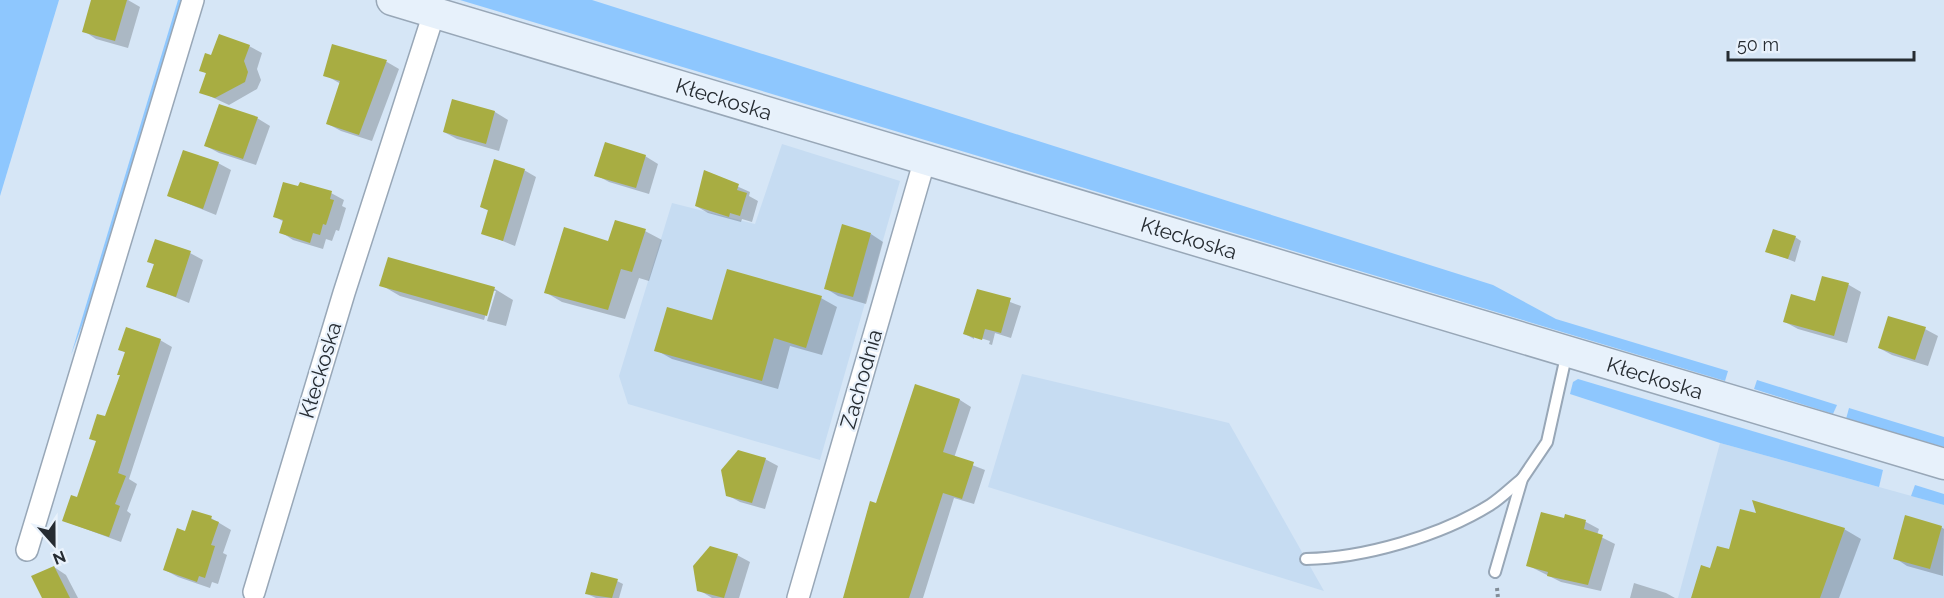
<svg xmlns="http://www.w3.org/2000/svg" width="1944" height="598" viewBox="0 0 1944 598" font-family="Raleway,sans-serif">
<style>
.built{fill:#c6dcf2}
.green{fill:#8ec7fe}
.shadow{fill:#0003}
.building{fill:#a8ad42}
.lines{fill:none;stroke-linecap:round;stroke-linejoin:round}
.lane-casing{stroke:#98a7b7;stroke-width:14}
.street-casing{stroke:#98a7b7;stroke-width:24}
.secondary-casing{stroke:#98a7b7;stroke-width:33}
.path{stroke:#828d98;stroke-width:4;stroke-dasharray:3 3;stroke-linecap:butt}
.lane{stroke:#fff;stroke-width:10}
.street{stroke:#fff;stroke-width:21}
.secondary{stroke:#e7f1fb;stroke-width:30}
.labels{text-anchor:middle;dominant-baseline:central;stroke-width:4.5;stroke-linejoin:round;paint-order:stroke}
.street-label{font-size:21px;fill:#262c32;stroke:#e9f2fc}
</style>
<rect width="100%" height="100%" fill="#d6e6f6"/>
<g class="built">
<path d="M782,144L900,181L820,460L628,404L619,376L672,203L755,224Z"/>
<path d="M1022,374L1229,423L1324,591L988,487Z"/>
<path d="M1720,443L1944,505V598H1678Z"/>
</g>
<g class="green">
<path d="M0,0H59L0,196Z"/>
<path d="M178,0H183L98,283L71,355Z"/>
<path d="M460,0H592L1493,285L1556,319L1728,371L1725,381Z"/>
<path d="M1578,379L1883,470L1879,487L1720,443L1570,394L1573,382Z"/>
<path d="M1757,380L1837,405L1833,414L1754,389Z"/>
<path d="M1849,408L1944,437V447L1846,419Z"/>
<path d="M1915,485L1944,494V505L1911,496Z"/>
</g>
<g class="shadow">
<path d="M92,0H128L140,7L128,48L96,39L84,31Z"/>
<path d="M249,46L262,53L257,69L261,80L257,89L229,105L201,92L207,74L201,70Z"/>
<path d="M333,46L387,62L399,69L372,141L341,131L328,124L341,84L325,75Z"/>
<path d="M453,101L495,112L508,120L499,151L457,139L444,132Z"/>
<path d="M257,118L270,126L256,165L219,153L206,146Z"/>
<path d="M645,156L658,164L649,194L609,182L596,175Z"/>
<path d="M218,163L231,170L216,215L169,196Z"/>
<path d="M524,170L536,177L515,246L483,233L489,211L481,207Z"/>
<path d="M705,172L750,192L749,196L758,201L752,222L742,219L741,222L708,213L696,206Z"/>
<path d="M331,193L344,200L342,206L346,208L339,231L336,230L332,241L326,239L323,249L293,240L281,232L284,222L274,216Z"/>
<path d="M645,231L662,240L649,281L639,278L625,319L562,302L545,292L609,243Z"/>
<path d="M871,234L883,242L866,304L838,296L825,288Z"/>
<path d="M1795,237L1801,241L1795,262L1767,251Z"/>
<path d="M190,253L203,260L189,303L148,286L155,265L149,262Z"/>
<path d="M389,259L495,289L513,300L506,326L487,321L496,291H493L484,320L400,296L381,285Z"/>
<path d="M1823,278L1849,285L1861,292L1847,343L1798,329L1785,322L1816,303Z"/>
<path d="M978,290L1021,306L1011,338L995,333L992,345L989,344L990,341L974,336V339L965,334Z"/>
<path d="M821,298L837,307L822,355L790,346L778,389L672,359L656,350L713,322Z"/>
<path d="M1925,329L1938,336L1928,366L1892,355L1879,348Z"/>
<path d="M160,340L172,347L129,479L137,484L127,511L131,514L121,542L64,521L78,499L122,375L126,353L119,349Z"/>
<path d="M916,386L960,400L971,407L954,458L985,470L974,504L954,498L923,598H845Z"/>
<path d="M765,459L778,466L765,509L740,502L727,495Z"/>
<path d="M1566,516L1586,522L1599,529L1597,535L1615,544L1601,591L1561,582L1527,565Z"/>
<path d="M211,518L231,530L223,553L227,555L218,584L212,582L210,588L178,577L165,570Z"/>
<path d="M1941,527L1944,529L1943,576L1907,566L1895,558Z"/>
<path d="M1844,529L1861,539L1839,598H1695L1711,570L1730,551Z"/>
<path d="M737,555L750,562L739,598H712L699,590Z"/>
<path d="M54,567L66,575L78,598H44Z"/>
<path d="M617,581L623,584L619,598H596L587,594Z"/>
<path d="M1634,583L1666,593L1675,598H1630Z"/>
</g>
<g class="building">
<path d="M91,0H127L115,41L82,32Z"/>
<path d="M219,34L250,45L244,61L248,72L245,82L215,98L199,93L206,73L199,71L205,53L211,55Z"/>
<path d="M332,44L387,60L359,135L326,124L340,81L323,76Z"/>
<path d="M452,99L495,111L486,144L443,132Z"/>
<path d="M219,104L258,117L243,159L204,146Z"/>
<path d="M605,142L646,155L636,188L594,176Z"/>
<path d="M183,150L219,162L203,209L167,196Z"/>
<path d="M494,159L525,169L503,241L481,234L488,210L480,207Z"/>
<path d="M704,170L739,184L737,190L747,193L740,216L730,213L729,217L695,206Z"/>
<path d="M283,182L298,186L300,182L332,191L330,199L334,200L326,225L323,224L320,235L313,233L310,243L279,233L283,220L273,217Z"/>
<path d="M615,220L646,229L632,272L621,269L608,310L544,293L564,227L608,241Z"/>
<path d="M842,224L871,233L853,297L824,289Z"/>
<path d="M1773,229L1796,236L1788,259L1765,252Z"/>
<path d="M155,239L191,251L176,297L146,287L154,264L147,262Z"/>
<path d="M388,257L495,287L487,316L379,286Z"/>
<path d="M727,269L822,296L806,348L774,338L762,381L654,351L667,307L712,320Z"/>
<path d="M1822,276L1849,283L1834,336L1783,322L1791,294L1815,301Z"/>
<path d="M977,289L1011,298L1001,333L985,329L982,340L963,334Z"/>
<path d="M1888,316L1926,327L1915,360L1878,348Z"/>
<path d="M126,327L161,339L118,473L126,476L115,504L120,506L109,537L62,521L71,495L77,497L96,441L89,439L97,414L105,416L120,375H117L125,352L118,350Z"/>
<path d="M915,384L960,399L943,452L974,462L962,499L943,493L909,598H843L870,501L876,503Z"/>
<path d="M738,450L766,458L752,503L726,496L721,470Z"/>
<path d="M1752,500L1845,528L1820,598H1691L1701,565L1710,568L1717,546L1729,549L1740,509L1756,513Z"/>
<path d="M192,510L212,516L211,519L219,522L211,545L215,546L205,578L199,576L197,582L163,570L177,528L185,531Z"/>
<path d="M1541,512L1564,518L1565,514L1586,520L1584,529L1603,535L1588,585L1547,576L1548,572L1526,566Z"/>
<path d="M1905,515L1942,526L1930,569L1893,559Z"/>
<path d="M710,546L738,554L724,598L697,591L693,566Z"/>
<path d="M54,566L70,598H42L31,576Z"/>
<path d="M591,572L618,579L612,598L585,594Z"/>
</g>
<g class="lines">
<g class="lane-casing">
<g id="lane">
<path d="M1306,559C1364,558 1440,536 1490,505C1501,498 1512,487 1522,479"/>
<path d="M1495,572L1522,479L1547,442L1567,352"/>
</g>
</g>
<g class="street-casing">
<g id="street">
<path d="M27,550L193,0"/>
<path d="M254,592L344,293L434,13"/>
<path d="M798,598L925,159"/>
</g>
</g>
<g class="secondary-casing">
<path id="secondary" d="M392,0L1944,464"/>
</g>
<path class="path" d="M1497,588L1498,598"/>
<use href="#lane" class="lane"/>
<use href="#street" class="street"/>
<use href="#secondary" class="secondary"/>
</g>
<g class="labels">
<g class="street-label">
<text transform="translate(724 99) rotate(17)">Kłeckoska</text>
<text transform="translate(1189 238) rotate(17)">Kłeckoska</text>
<text transform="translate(320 370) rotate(-73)">Kłeckoska</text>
<text transform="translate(1655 378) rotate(17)">Kłeckoska</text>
<text transform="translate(861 379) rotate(-74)">Zachodnia</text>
</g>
</g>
<g transform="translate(54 544) rotate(159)" stroke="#e9f2fc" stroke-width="4.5" paint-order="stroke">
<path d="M0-4.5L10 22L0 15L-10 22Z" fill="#262c32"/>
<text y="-9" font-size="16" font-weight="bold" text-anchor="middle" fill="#262c32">N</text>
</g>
<path d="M1728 51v9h186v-9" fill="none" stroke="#262c32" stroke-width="3"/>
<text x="1737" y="51" font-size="18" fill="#262c32" stroke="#e9f2fc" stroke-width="4.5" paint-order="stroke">50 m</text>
</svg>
